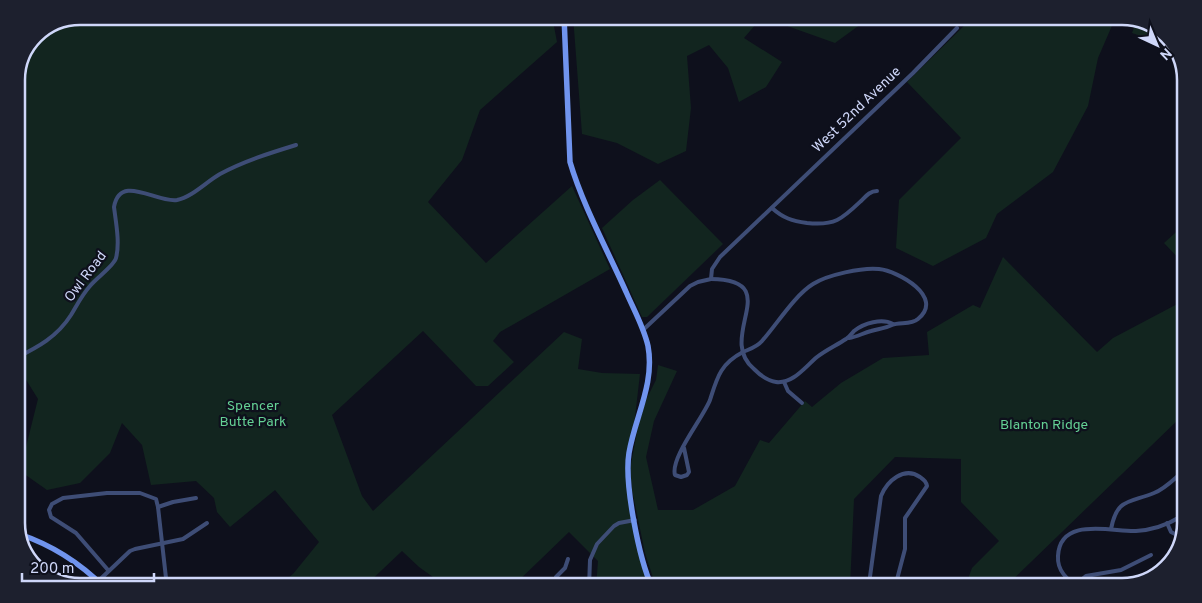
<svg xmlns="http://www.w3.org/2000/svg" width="1202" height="603" viewBox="0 0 1202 603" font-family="Overpass,sans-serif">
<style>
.green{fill:#12251f}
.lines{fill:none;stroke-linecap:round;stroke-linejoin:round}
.minor{stroke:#3e4d76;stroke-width:4}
.secondary{stroke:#7094ee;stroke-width:5.5}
.labels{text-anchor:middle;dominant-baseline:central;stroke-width:4.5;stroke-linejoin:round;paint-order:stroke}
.street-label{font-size:14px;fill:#cfd7f9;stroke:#0e101c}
.park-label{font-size:14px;fill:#64d094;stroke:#0e101c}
.rim{fill:none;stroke:#cfd7f9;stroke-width:2.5}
</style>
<rect width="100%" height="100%" fill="#0e101c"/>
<g class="green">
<path d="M80,16H422L448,26L461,16H552L557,42L480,110L462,160L428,202L486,263L572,186L610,269L500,332L493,341L514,362L488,386H476L423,331L332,415L362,496L373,511L564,332L582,339L578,369L602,373L640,374L628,477L644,567L654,587H596L598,561L569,532L512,587H447L419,567L402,551L364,587H276L293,574L319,542L275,490L230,527L217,512L214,498L196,481L151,485L142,445L122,423L110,453L80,483L47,490L20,471L38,399L25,378L16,382V76L35,35Z"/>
<path d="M573,16H872L835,43L762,17L744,38L782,62L766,87L739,102L728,68L709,45L687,56L691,108L686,151L658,164L617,143L582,134Z"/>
<path d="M974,16H1122L1134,19L1114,21L1098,58L1088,106L1053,172L997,214L986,238L933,266L896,248L899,200L961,138L907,82Z"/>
<path d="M1136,22L1155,27L1159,31L1156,41L1132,33Z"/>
<path d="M660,180L723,244L647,317H642L602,228L633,200Z"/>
<path d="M1184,225L1183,263L1164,243Z"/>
<path d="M1003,257L1097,352L1113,338L1183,301L1181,417L1005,587H965L972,568L999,541L961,502V459L895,457L854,499L850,587H656L645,553L632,490L630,469L638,427L646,400L656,380L658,365L677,371L654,421L646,457L658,510H693L735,486L760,440L769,443L805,401L812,407L841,383L883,358L929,355L927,332L973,305L980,308Z"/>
</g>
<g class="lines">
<g class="minor">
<path d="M772,208C783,218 792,221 807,223C835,226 842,219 861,201C866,196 870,191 877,191"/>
<path d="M711,279C787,280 715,337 754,369C760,375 768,381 776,382C793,384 805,367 817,357C826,350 837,345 846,339C850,337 851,334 854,331C864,323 882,318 893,324"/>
<path d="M643,330L690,286L698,282L711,279L712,269L720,257L913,73L957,28"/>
<path d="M16,358C38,347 57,337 71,315C77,305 82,295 90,286C96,278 114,266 116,258C120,243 116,223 114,207C120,173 156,203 177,200C192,197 206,182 220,174C244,161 270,153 296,145"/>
<path d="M784,382L788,391L802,403"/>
<path d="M684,448L689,472L687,475L681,477L675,475C670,458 703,418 710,400C717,378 720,364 743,352C750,349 757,347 762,341C777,324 795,295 813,284C827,275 863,267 879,269C898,271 945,297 918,319C911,325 900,322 892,325C886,328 878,329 871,331C863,333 857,337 849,338"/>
<path d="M1167,523L1171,532L1179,536"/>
<path d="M1111,529C1117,498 1129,503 1154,493C1164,489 1172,481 1180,474"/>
<path d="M38,568L44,570L55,581"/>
<path d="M108,570L76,533L51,517L49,510L52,504L63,498L107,493H140L156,499L158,507"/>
<path d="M1075,585L1086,576L1121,570L1151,555"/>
<path d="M92,587L130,551L135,549L183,539L207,523"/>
<path d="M167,587L158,507L173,502L196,498"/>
<path d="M200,587L205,582"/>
<path d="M560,587L556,577L565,568L568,559"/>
<path d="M589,587L590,560L597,544L614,526L619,523L635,520"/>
<path d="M871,587L869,584L881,496C887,481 904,466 920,477C924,480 926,481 927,486L905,518V549L895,587"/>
<path d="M1078,587C1067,579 1057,571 1058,556C1060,516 1112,532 1136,531C1151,530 1167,525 1180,517"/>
</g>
<g class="secondary">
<path d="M564,16L570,162C583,206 608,251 627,294C634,310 644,328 648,346C655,384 635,417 629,453C624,483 639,559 652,587"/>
<path d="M19,534C52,545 79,562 104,587"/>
</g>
</g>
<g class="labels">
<g class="street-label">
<text transform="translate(857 110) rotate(-44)">West 52nd Avenue</text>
<text transform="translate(86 277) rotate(-53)">Owl Road</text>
</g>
<g class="park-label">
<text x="253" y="406">Spencer<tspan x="253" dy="16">Butte Park</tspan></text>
<text x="1044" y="425">Blanton Ridge</text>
</g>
</g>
<path d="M0 0H1202V603H0ZM80 25H1122A55 55 0 0 1 1177 80V523A55 55 0 0 1 1122 578H80A55 55 0 0 1 25 523V80A55 55 0 0 1 80 25Z" fill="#1d202e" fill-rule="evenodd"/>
<path class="rim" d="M80 25H1122A55 55 0 0 1 1177 80V523A55 55 0 0 1 1122 578H80A55 55 0 0 1 25 523V80A55 55 0 0 1 80 25Z"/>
<g transform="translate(1157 45) rotate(136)" stroke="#0e101c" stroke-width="4" paint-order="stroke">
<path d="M0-4L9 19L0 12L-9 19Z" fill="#cfd7f9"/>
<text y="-8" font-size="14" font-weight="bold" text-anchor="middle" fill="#cfd7f9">N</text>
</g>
<path d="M22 573v8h132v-8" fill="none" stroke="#cfd7f9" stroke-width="2.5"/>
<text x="30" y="573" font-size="15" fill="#cfd7f9" stroke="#0e101c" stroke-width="4" paint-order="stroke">200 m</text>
</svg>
